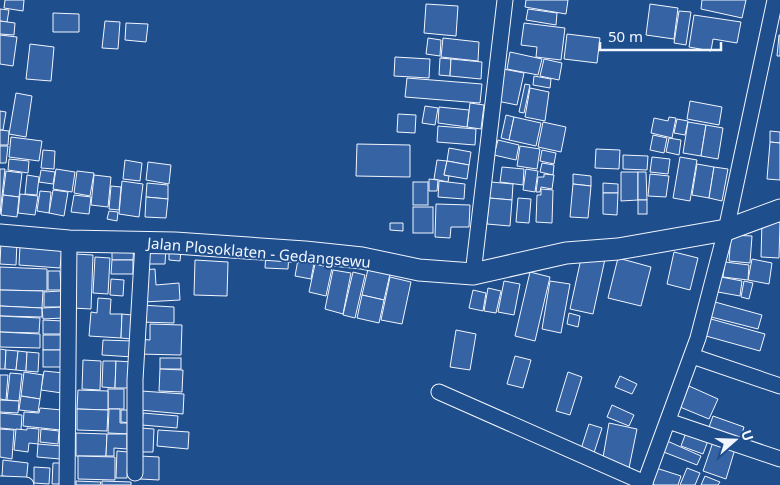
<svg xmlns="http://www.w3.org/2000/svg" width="780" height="485" viewBox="0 0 780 485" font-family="'Noto Sans',sans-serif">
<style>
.building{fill:#3563a3;stroke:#f2f6ff}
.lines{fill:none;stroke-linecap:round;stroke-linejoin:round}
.minor-casing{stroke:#f2f6ff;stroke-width:17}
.secondary-casing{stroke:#f2f6ff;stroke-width:23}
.minor{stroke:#1f4e8c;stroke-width:15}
.secondary{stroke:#1f4e8c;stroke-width:21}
.labels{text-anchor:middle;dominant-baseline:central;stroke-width:4;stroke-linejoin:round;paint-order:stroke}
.street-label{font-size:15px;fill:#f2f6ff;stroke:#1f4e8c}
</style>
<rect width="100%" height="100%" fill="#1f4e8c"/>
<g class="building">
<path d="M5,0H24L23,11L4,8Z"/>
<path d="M526,0H568L566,14L525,7Z"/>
<path d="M702,0H746L742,18L701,9Z"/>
<path d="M426,4L458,6L456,36L424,33Z"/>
<path d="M650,4L678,8L674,39L646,35Z"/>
<path d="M0,9L9,10L7,22L0,21Z"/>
<path d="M528,9L557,13L556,25L526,20Z"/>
<path d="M679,11L691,12L686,45L674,43Z"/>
<path d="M53,13L79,14V32H53Z"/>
<path d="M694,15L741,22L737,43L713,39L711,51L689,47Z"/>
<path d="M0,21L15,23L14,35L0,34Z"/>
<path d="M105,21L120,22L118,49L102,48Z"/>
<path d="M126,23L148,24L146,42L125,40Z"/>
<path d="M524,23L565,28L561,60L536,57L537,47L521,45Z"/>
<path d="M567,34L600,38L597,63L564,59Z"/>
<path d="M0,35L17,37L13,66L0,64Z"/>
<path d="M779,35H780V56H777Z"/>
<path d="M428,38L441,40L440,56L426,54Z"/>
<path d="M443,38L479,42L478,61L441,57Z"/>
<path d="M30,44L54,47L51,81L26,79Z"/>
<path d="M510,52L542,59L538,75L507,69Z"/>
<path d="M395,57L430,59L429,78L394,76Z"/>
<path d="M440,58L451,59L450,76L439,75Z"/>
<path d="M451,59L482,62L481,79L450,76Z"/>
<path d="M544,59L562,63L559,80L540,76Z"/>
<path d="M503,69L524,73L517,105L497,101Z"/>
<path d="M534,76L551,79L550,88L533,85Z"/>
<path d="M407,78L482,84L480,103L405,97Z"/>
<path d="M525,84L530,85L524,113L519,112Z"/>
<path d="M530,88L549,92L545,121L525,117Z"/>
<path d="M16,93L32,96L26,137L9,134Z"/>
<path d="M690,101L722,107L719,125L687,119Z"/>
<path d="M470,103L484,105L481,129L467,127Z"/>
<path d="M425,106L438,108L435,125L422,123Z"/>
<path d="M439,107L469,110L467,127L438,123Z"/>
<path d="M0,111L6,112L3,130H0Z"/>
<path d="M398,114L416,115L415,133L397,132Z"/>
<path d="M506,115L514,117L509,140L501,138Z"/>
<path d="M514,117L541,123L536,146L509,140Z"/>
<path d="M669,117L676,118L672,138L651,133L654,118L668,121Z"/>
<path d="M677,119L688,121L685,135L674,133Z"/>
<path d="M543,122L566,127L561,152L538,147Z"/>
<path d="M688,122L706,125L701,156L683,153Z"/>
<path d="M706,125L723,128L718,159L701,156Z"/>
<path d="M438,126L476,129L475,145L437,142Z"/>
<path d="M0,130L9,131L8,145H0Z"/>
<path d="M770,131L780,132V143L770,142Z"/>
<path d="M653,135L667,138L664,153L650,150Z"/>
<path d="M11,137L42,141L39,161L9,157Z"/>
<path d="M669,138L681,140L679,155L666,152Z"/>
<path d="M498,140L519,145L516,160L494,155Z"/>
<path d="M770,142L780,143V180L767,179Z"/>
<path d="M357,144L410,145V177L356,176Z"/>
<path d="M0,146H8L6,163H0Z"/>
<path d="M520,146L540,149L537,169L517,166Z"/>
<path d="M449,148L471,152L469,165L447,161Z"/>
<path d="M596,149L620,150L619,169L595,168Z"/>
<path d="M43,150L55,151L54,169L41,168Z"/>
<path d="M542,150L556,153L554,164L540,161Z"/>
<path d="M623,155L648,156L647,170L623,169Z"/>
<path d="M652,157L670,159L668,174L650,172Z"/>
<path d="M680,157L697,160L690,201L673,198Z"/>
<path d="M9,159L29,161L28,173L8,170Z"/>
<path d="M125,160L142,163L140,181L123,179Z"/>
<path d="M437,160L447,161L444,175L449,176L448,182L434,179Z"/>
<path d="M447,161L469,165L467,179L444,175Z"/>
<path d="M148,162L171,165L169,184L146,180Z"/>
<path d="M542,163L554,165L553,175L540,172Z"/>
<path d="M697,164L714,167L709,198L692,195Z"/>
<path d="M502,167L524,169L523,185L500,182Z"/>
<path d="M714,167L728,169L722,201L709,198Z"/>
<path d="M0,169H5L0,214Z"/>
<path d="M56,169L75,172L72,192L53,189Z"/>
<path d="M526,169L538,171L535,192L523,190Z"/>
<path d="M41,170L55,172L53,184L39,182Z"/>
<path d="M6,171L22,173L19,197L3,195Z"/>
<path d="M77,171L94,173L90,196L74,193Z"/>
<path d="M621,172H638V200L621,201Z"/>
<path d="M638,172H646L647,200H638Z"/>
<path d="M544,174L554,175L552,189L541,187L540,192H536L538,177H544Z"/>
<path d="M573,174L591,176V186L573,184Z"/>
<path d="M650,174L669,176L666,197L648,196Z"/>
<path d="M27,175L39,177L37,195L25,194Z"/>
<path d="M94,175L111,177L108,207L91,205Z"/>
<path d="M429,179L438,180L437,191H429Z"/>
<path d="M122,181L143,184L139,217L119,214Z"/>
<path d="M439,181L465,184L464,199L438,197Z"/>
<rect x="413" y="182" width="15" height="23"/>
<path d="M491,182L513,184L512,200L489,198Z"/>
<path d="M147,183L168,185V199L146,197Z"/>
<path d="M603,183L618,184V193H603Z"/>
<path d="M573,184L591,186L588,218L570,217Z"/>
<path d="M111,186L121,187L119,210L109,209Z"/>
<path d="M541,189L553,190L552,223L536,222L537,195H541Z"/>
<path d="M53,190L68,192L64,216L49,213Z"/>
<path d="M40,191L51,192L49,213L37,211Z"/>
<path d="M603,193H618L617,215L603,214Z"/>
<path d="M20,194L38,196L35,215L18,213Z"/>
<path d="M3,195L19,197L17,217L1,215Z"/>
<path d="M74,195L91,197L89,214L71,212Z"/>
<path d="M146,197L168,199L166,218L145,217Z"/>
<path d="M489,198L512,200L510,226L487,224Z"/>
<path d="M518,198L531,199L529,223L516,222Z"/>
<rect x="638" y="200" width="9" height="14"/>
<path d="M436,204L470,205L469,227H451L450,238L435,237Z"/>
<rect x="413" y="207" width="20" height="26"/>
<path d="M109,211L118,212L117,221L107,219Z"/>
<path d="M762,222H780L779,258L761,257Z"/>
<path d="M390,223H403V231L390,230Z"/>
<path d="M731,235L752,236L750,263L729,261Z"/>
<path d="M1,241L17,242L16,265L0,264Z"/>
<path d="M112,245H134L133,260H112Z"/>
<path d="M20,246L62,249L60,268L19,265Z"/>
<path d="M149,246L166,247L165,264H148Z"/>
<path d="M169,251H181L180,261L169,260Z"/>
<path d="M266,252L289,254L288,269L265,268Z"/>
<path d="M674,252L698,258L690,290L667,284Z"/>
<path d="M75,254L93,255L91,309L73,308Z"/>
<path d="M299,254L315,258L311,279L295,276Z"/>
<path d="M582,254L605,259L593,314L570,309Z"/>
<path d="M95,257L110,258L108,294L93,293Z"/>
<path d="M618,258L651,267L641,306L608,298Z"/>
<path d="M752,259L772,263L769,284L748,280Z"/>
<path d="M112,260H133V274H111Z"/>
<path d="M195,260L228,262L227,296L194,295Z"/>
<path d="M725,262L749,265L748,280L723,277Z"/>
<path d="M315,264L332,268L326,296L309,292Z"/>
<path d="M0,267L47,269V291L0,290Z"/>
<path d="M155,269L156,285L179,283L180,300L144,302L142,270Z"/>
<path d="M368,269L390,274L384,300L362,295Z"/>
<path d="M333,270L351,273L343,314L325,309Z"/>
<path d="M48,271H60L61,290H48Z"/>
<path d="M353,272L365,275L355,318L343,315Z"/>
<path d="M530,272L550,277L535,341L515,336Z"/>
<path d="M390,277L411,282L402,324L381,320Z"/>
<path d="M721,277L742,281L740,296L718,292Z"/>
<path d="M111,279L124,280L123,296L110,295Z"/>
<path d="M504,281L520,284L514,315L498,312Z"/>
<path d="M550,281L570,284L561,333L542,329Z"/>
<path d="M744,281L753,283L749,299L741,297Z"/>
<path d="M488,288L501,291L496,313L484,311Z"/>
<path d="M0,290L43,291L42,308L0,306Z"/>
<path d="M473,290L486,293L483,311L469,308Z"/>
<path d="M61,291V307H44V292Z"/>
<path d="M362,295L384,300L379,323L357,318Z"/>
<path d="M98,298L111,299L110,314H122L121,338L89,336L91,312L97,313Z"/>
<path d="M715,302L762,315L758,329L711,317Z"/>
<path d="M141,305L174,307V323L140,322Z"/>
<path d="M0,306L42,308V317L0,316Z"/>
<path d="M63,307V318L43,319L42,308Z"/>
<path d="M569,313L580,316L578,327L567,324Z"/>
<path d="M122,314L132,315L131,339L121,338Z"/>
<path d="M0,316L40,318L39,333L0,332Z"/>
<path d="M711,319L765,334L760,351L706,336Z"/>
<path d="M43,320L63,321V334H43Z"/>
<path d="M150,324L182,325L181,355L138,354L139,339L150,340Z"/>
<path d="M456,330L476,334L470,370L450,367Z"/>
<path d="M0,332L40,334V348L0,347Z"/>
<rect x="43" y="335" width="20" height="15"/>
<path d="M103,340L133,341V357L102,355Z"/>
<path d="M0,349L6,350L5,369H0Z"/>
<path d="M6,350L18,351L16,370L5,369Z"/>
<rect x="43" y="350" width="20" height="17"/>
<path d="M18,351L27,352L26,371L16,370Z"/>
<path d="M27,352L39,353L38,372L26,371Z"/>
<path d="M515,356L531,360L523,388L507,384Z"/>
<rect x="160" y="358" width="21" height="11"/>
<path d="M83,360L101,361L100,390L82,389Z"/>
<path d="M103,361H116L115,388L102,387Z"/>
<path d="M116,361L133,362L132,388H115Z"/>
<path d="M160,369L183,370L182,392L159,391Z"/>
<path d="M44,371L64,373L62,393L41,390Z"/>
<path d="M24,372L43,375L40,399L21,396Z"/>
<path d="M568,372L582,377L570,415L556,411Z"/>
<path d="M10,373L22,374L19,401L7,400Z"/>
<path d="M0,375H8L6,400L0,399Z"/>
<path d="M620,376L637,384L632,394L615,387Z"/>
<path d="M689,386L718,399L709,419L680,407Z"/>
<rect x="108" y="389" width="16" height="20"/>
<path d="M78,390L108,391V410L77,409Z"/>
<path d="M141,391L184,394L183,414L140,410Z"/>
<path d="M21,396L40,399L38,412L19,410Z"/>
<path d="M0,400L19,401L18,413L0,412Z"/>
<path d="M612,405L634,415L629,426L607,417Z"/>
<path d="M40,408L62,410L60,430L23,426L24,412L39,413Z"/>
<path d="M77,409L108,410L107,431L77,430Z"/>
<path d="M109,409H120V423H130V434L108,433Z"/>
<path d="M121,410H133L132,423L121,422Z"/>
<path d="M0,413L22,415L21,430L0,428Z"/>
<path d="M143,413L178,416L177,428L142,425Z"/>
<path d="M713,416L744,427L740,441L708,430Z"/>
<path d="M609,423L637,429L629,468L602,463Z"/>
<path d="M589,424L602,428L593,456L580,452Z"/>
<path d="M27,428L39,429L38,444L29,443L28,452L14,450L16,429L27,430Z"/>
<path d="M141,428L154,429L153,452H137Z"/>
<path d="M0,429L14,430L12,459L0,457Z"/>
<path d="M41,429L59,431L58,444L40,442Z"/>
<path d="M158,430L189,432L188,449L157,446Z"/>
<path d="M687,430L709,438L703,454L681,446Z"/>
<path d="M76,433L107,434L106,456H76Z"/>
<path d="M107,434H127V449L114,448V456H106Z"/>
<path d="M665,440L701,456L697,465L661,451Z"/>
<path d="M713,442L735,449L726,479L703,471Z"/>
<path d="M38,444L61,446L60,459L37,457Z"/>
<path d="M117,451L128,452L127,478H116Z"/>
<path d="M78,456L115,457V480L78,479Z"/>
<path d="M140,456L159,457V480L140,479Z"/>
<path d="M3,460L28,463L26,484L11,482L12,477L2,476Z"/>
<path d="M53,463H62L61,484H52Z"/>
<path d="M34,467L50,468L49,484L34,483Z"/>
<path d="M653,467L681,476L678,485H655L648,483Z"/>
<path d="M687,468L700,473L695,485H680Z"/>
<path d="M705,476L720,482L718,485H701Z"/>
<path d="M76,481L101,482L100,485H76Z"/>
<path d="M102,481L131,482V485H102Z"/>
</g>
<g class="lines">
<g class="minor-casing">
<g id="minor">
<path d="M473,274L505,0"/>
<path d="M692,356L780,386"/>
<path d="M439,392L645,483"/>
<path d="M668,421L780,459"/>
<path d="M135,473V380L143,242"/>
<path d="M0,484L26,485"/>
<path d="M67,485L69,241"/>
<path d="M644,485L698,338L726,230L775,0"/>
</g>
</g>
<g class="secondary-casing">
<path id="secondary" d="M0,235L69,241L175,243L305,252L362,258L419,270L473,274L566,253L618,249L726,230L780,210"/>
</g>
<use href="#minor" class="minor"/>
<use href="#secondary" class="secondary"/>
</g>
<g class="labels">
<g class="street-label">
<text transform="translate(259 252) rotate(5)">Jalan Plosoklaten - Gedangsewu</text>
</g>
</g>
<g transform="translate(735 440) rotate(70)" stroke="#1f4e8c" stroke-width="4" paint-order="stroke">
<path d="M0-4L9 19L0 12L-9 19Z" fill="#f2f6ff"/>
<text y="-8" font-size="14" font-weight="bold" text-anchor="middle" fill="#f2f6ff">U</text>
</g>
<path d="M600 42v8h121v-8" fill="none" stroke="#f2f6ff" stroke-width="2.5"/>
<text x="608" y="42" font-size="15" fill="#f2f6ff" stroke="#1f4e8c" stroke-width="4" paint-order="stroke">50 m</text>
</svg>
